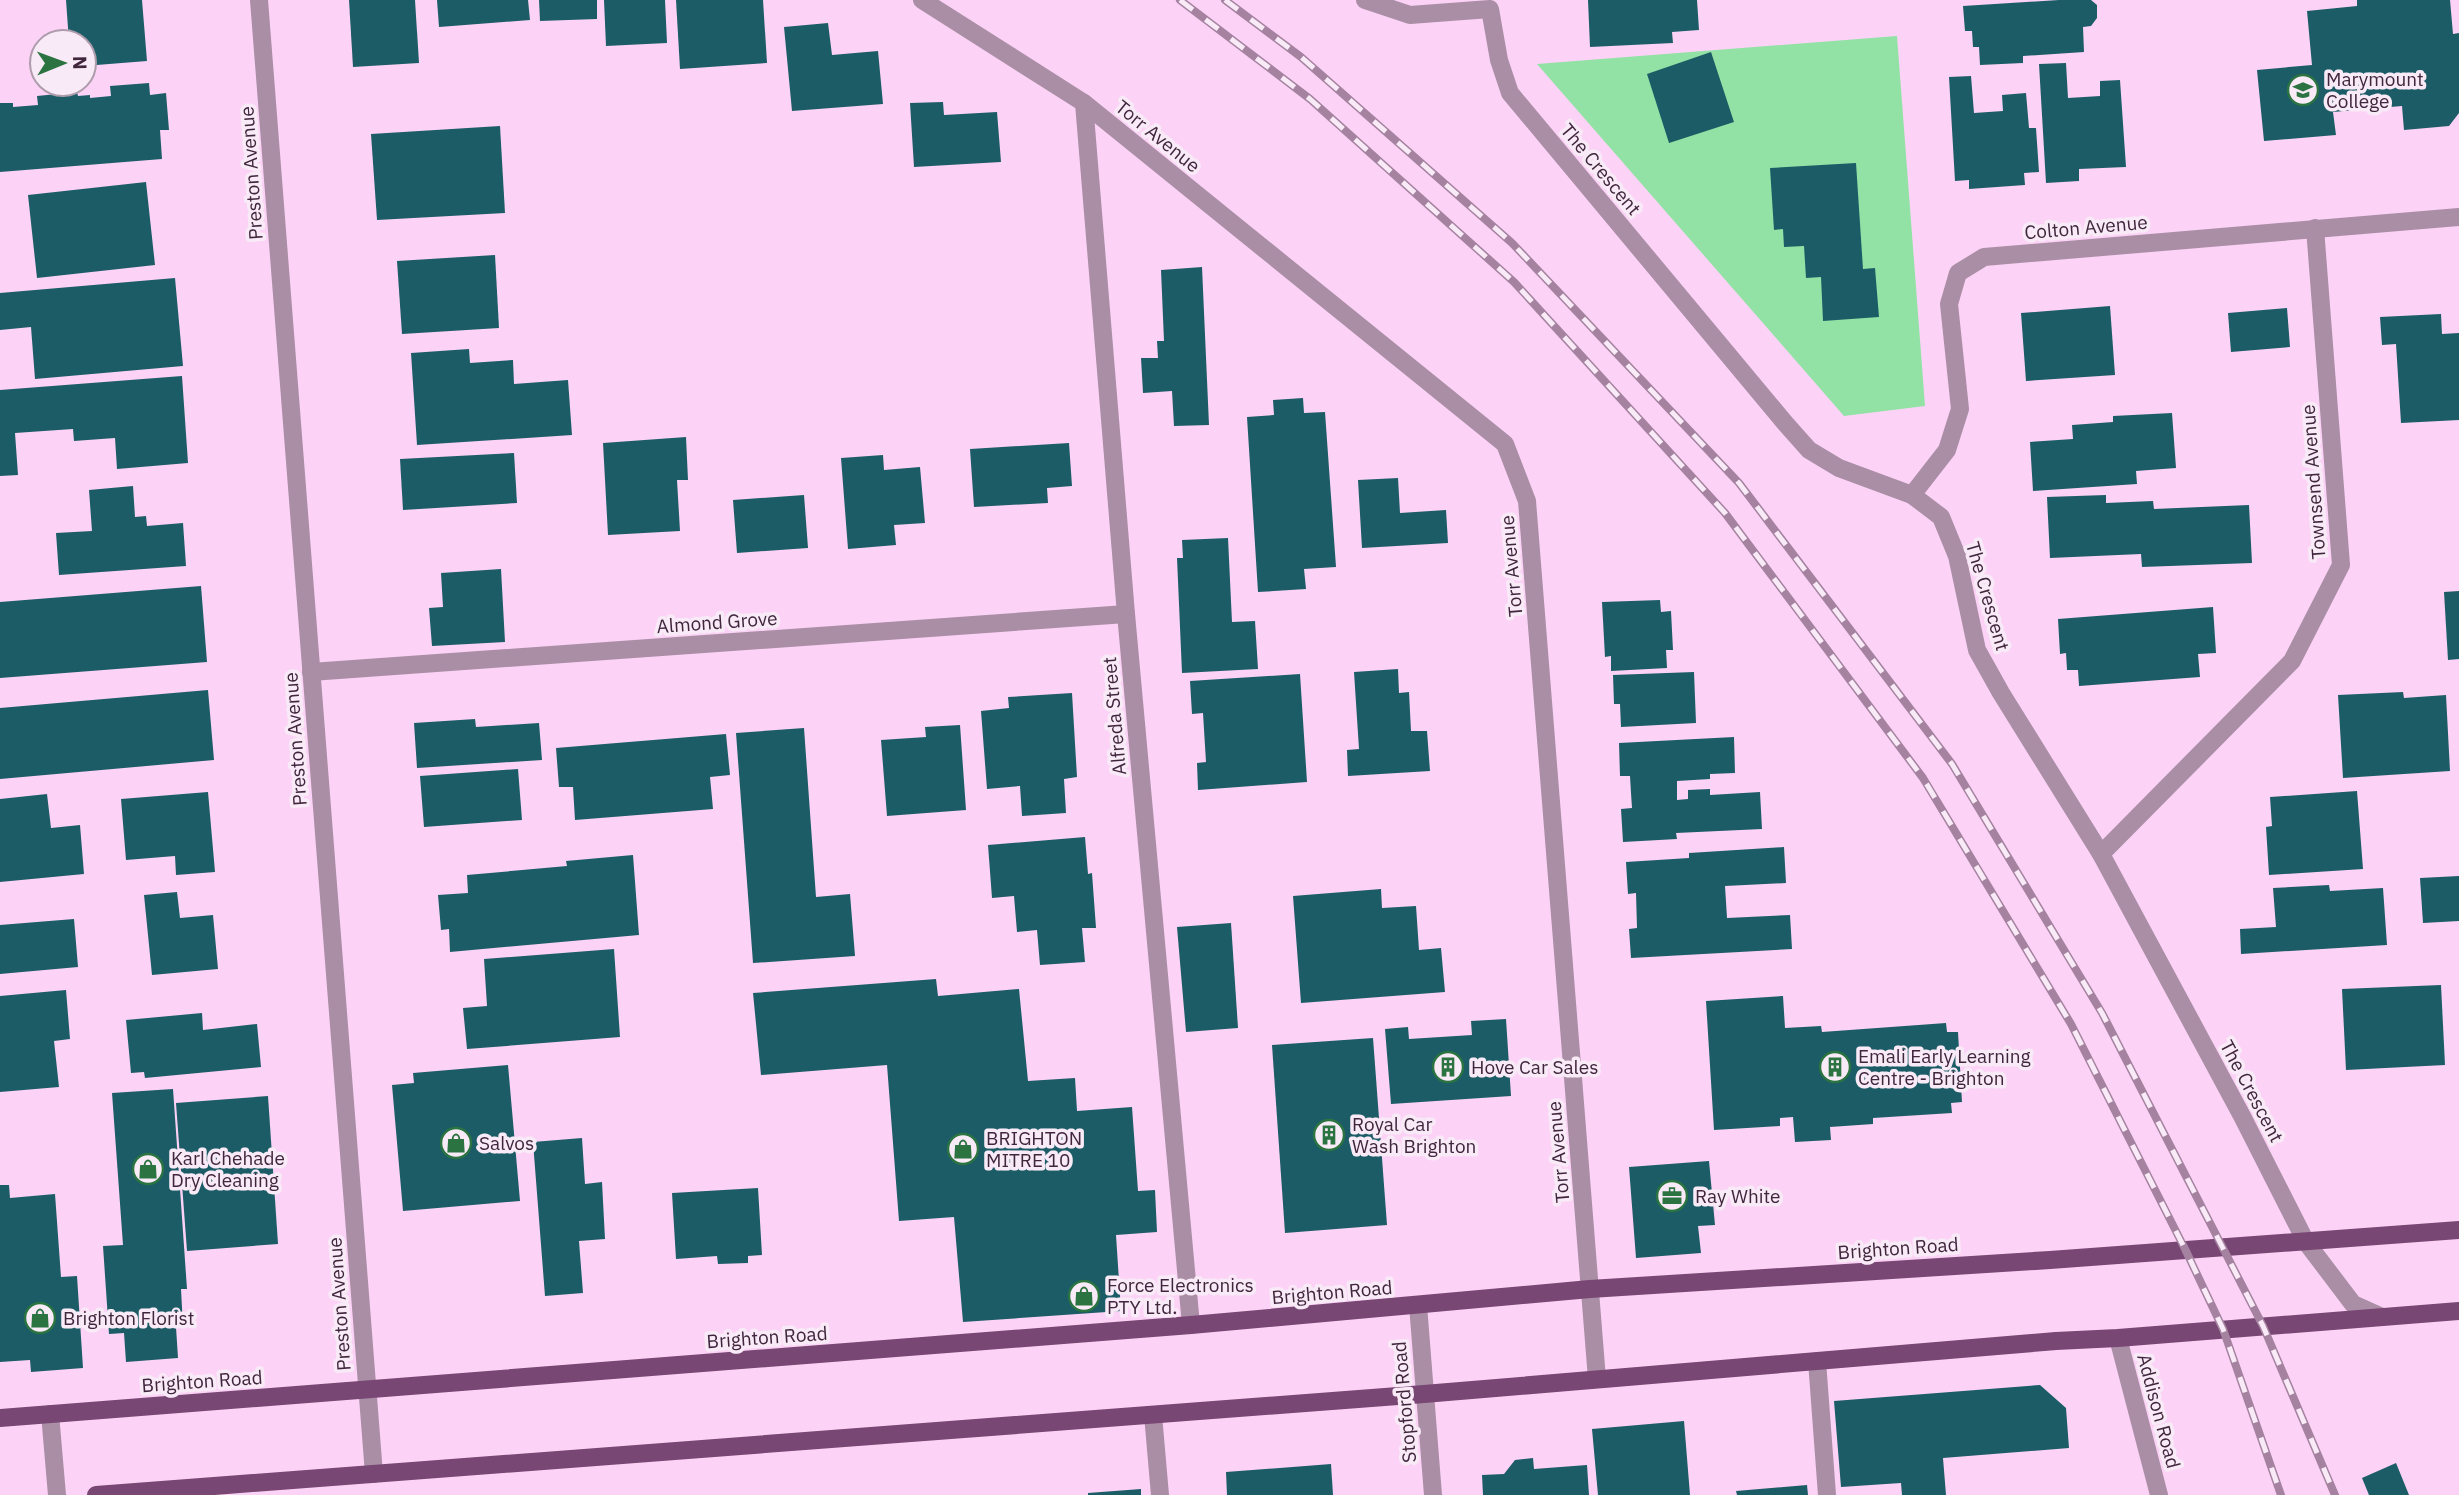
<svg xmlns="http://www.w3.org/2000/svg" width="2459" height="1495" viewBox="0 0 2459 1495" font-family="'IBM Plex Sans',sans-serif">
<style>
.green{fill:#92e2a5}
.building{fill:#1c5c66}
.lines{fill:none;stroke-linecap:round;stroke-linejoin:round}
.service{stroke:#aa8ea6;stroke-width:18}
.minor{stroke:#aa8ea6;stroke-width:18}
.primary{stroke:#784773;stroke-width:18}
.rail-casing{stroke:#a583a0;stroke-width:8}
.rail{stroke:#f8eaf6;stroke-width:5;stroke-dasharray:16;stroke-linecap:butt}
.labels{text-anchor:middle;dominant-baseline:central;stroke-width:7;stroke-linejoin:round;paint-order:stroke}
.poi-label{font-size:19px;fill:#40263d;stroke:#f8eaf6;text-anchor:start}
.street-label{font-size:19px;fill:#40263d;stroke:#f8eaf6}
</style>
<rect width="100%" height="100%" fill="#fcd3f6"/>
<path class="green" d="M1897,36L1925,406L1844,416L1537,64Z"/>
<g class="building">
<path d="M66,0H142L147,61L84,66V42H69Z"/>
<path d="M349,0H415L419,63L353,67Z"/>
<path d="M437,0H528L530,20L439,27Z"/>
<path d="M539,0H597V19L540,21Z"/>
<path d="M604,0H665L667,43L606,46Z"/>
<path d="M676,0H763L767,63L680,69Z"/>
<path d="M1588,0H1697L1699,30L1672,32L1673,43L1590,47Z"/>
<path d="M2059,0H2091L2097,5V18L2091,26L2083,27L2084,52L2023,56V63L1980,65L1979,47H1973L1972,31H1965L1963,6Z"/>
<path d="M2357,0H2450L2453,34L2459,33V113L2449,126L2404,130L2402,106L2333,112L2336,135L2264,141L2257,70L2312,65L2307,11L2357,6Z"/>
<path d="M828,23L832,55L878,51L883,104L792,111L784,27Z"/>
<path d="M1711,52L1734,122L1669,143L1647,74Z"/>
<path d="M2066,63L2068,98L2100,96V81L2120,80L2126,167L2079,169V181L2046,183L2039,64Z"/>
<path d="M1971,76L1974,113L2003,111L2002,95L2026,93L2029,128H2036L2039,172L2024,173L2025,185L1969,189V180L1955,181L1949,77Z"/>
<path d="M149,83L150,95L166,93L169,130H160L162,159L0,172V103H13V107L38,105L37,96L77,92L78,96L90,95V98L111,96L110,86Z"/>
<path d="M943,102L944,115L997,112L1001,162L914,167L910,103Z"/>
<path d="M500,126L505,213L377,220L371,134Z"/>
<path d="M1856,163L1863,269L1875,268L1879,317L1823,321L1821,277L1806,278L1804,246L1784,247L1783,229L1774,230L1770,168Z"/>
<path d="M146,182L155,265L37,278L28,195Z"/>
<path d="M495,255L499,328L402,334L397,261Z"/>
<path d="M1202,267L1209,425L1174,426L1172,391L1143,393L1141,358H1158L1157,341H1164L1161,270Z"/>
<path d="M175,278L183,366L35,379L31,327L0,330V293Z"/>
<path d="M2110,306L2115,375L2026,381L2021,313Z"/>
<path d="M2287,308L2290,347L2231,352L2228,313Z"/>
<path d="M2441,314L2442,334L2459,333V420L2401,423L2396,344L2382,345L2380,317Z"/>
<path d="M469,349L470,363L513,360L514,384L568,380L572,435L417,445L411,353Z"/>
<path d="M182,376L188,463L117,469L115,438L74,441L73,429L15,433L18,475L0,476V390Z"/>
<path d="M1303,398L1304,413L1325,412L1336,567L1304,569L1306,589L1258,592L1247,417L1274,415L1273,400Z"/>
<path d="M2172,413L2176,468L2136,471L2137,484L2033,491L2030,442L2073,439L2072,425L2113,422V416Z"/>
<path d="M686,437L688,480H677L680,531L608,535L603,443Z"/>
<path d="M1069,443L1072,486L1047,488L1048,503L974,507L970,449Z"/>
<path d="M514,453L517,503L403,510L400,459Z"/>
<path d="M883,455L884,470L920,467L925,523L894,525L896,545L848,549L841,458Z"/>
<path d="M1398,478L1400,513L1446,510L1448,543L1362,548L1358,480Z"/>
<path d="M133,486L135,517L146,516L147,526L183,523L186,566L59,575L56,533L92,531L89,490Z"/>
<path d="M804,495L808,548L737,553L733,500Z"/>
<path d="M2106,495V503L2153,501L2154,509L2249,505L2252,563L2142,567L2141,554L2050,558L2047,497Z"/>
<path d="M1228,538L1232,622L1255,621L1258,669L1182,673L1177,558H1183L1182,540Z"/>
<path d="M501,569L505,642L432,646L429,608L443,607L441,573Z"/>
<path d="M201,586L207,662L0,678V602Z"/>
<path d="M2459,591V659L2448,660L2444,592Z"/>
<path d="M1660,600L1661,612L1671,611L1673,650H1666L1667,668L1611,671V656L1605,657L1602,602Z"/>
<path d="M2213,607L2216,653L2198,654L2200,677L2079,686L2078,670H2067L2066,653L2060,654L2058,619Z"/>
<path d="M1398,669L1399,693L1409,692L1411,731H1427L1430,771L1348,776L1347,750L1359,749L1354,672Z"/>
<path d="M1694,672L1696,723L1621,727L1620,704H1614L1613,675Z"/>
<path d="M1300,674L1307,782L1198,790L1197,763L1206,762L1203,713L1192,714L1190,681Z"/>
<path d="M208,690L214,760L0,779V708Z"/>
<path d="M2403,692L2404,698L2446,695L2450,771L2343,778L2338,695Z"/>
<path d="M1072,693L1077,777L1064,779L1066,813L1022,816L1020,786L987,789L981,711L1009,708L1008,697Z"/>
<path d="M475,719L476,727L539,723L542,760L417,768L414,723Z"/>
<path d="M960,725L966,810L887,816L881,740L926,737L925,727Z"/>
<path d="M804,728L816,897L850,894L855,956L753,963L736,733Z"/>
<path d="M726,734L730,775L710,777L713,809L575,820L573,787H559L556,748Z"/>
<path d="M1734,737L1735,773L1710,774V779L1677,781V800L1688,799V790L1710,789V795L1760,792L1762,829L1676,833L1677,839L1623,842L1621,809L1632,808L1631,793L1630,776H1620L1619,743Z"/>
<path d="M518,769L522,820L424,827L420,776Z"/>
<path d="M2357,791L2363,869L2269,875L2266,827L2272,826L2270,797Z"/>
<path d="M208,792L215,872L176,875L175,856L126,860L121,799Z"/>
<path d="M47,794L51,828L80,825L84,874L0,882V799Z"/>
<path d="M1085,837L1088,874L1092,873L1096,928H1082L1085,962L1040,965L1037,930L1017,932L1014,896L992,898L988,845Z"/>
<path d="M1784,847L1786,883L1725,886L1727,918L1790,915L1792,949L1631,958L1629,929L1637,928L1636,893L1628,894L1626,862L1689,858V853Z"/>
<path d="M633,855L639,935L450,952L449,929L441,930L438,895L468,893L467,875L567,866L566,861Z"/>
<path d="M2459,876V921L2423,923L2420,878Z"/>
<path d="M2329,885L2330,891L2383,888L2387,945L2241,954L2240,929L2276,927L2273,888Z"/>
<path d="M1381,889L1382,908L1416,906L1419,950L1441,948L1445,992L1301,1003L1293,896Z"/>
<path d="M177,892L180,918L213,915L218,969L152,975L144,895Z"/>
<path d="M74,919L78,967L0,974V925Z"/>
<path d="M1231,923L1238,1028L1186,1032L1177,927Z"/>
<path d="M614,949L620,1037L467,1049L463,1008L487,1006L484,959Z"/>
<path d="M936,979L938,996L1019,989L1028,1081L1075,1078L1077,1111L1132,1107L1138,1191L1155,1190L1157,1232L1116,1235L1121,1311L963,1322L954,1217L899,1221L887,1065L761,1075L753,993Z"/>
<path d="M2441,985L2445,1065L2346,1070L2342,989Z"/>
<path d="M66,990L70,1039L54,1041L59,1087L0,1092V996Z"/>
<path d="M1783,996L1785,1028L1821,1026L1822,1032L1946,1023L1947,1032H1958L1962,1102L1951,1103L1952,1113L1873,1118V1124L1830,1127L1831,1140L1795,1142L1793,1117L1780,1118V1126L1714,1130L1706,1001Z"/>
<path d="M202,1013L203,1030L257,1024L261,1067L145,1078L144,1072L131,1073L126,1020Z"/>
<path d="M1506,1019L1511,1096L1391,1104L1385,1029L1408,1027L1409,1039L1472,1035L1471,1021Z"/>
<path d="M1373,1038L1387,1225L1285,1233L1272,1045Z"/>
<path d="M508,1065L520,1201L403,1211L392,1085L414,1083L413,1073Z"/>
<path d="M173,1089L187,1289H181L183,1326L176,1327L178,1358L126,1362L124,1333L109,1334L103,1246L123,1245L112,1093Z"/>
<path d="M268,1096L278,1244L187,1251L176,1103Z"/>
<path d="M582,1138L585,1184L602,1182L605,1239L579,1241L583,1293L545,1296L533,1142Z"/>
<path d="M1709,1161L1715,1225L1698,1226L1701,1253L1636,1258L1629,1167Z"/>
<path d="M0,1185H9L10,1198L55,1194L61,1277L77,1276L83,1368L31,1372L30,1360L0,1362Z"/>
<path d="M758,1188L762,1255L748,1256V1263L718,1264L717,1256L676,1259L672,1193Z"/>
<path d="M2040,1385L2066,1408L2069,1448L1943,1458L1946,1495H1902L1901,1483L1841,1487L1834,1401Z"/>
<path d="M1684,1421L1690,1495H1598L1592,1429Z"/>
<path d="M1533,1458L1534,1469L1587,1465L1589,1495H1483L1482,1475L1504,1474L1515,1460Z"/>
<path d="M2396,1463L2409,1495H2369L2362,1478Z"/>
<path d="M1331,1464L1333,1495H1227L1226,1472Z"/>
<path d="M1807,1485L1808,1495H1737L1736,1491Z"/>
<path d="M1141,1489V1495H1088V1493Z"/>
</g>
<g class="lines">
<g class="service">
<path d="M1817,1361L1827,1495"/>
<path d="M1153,1415L1160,1495"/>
</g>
<g class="minor">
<path d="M259,0L374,1474"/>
<path d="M922,0L1084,103L1505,444L1527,501L1597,1379"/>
<path d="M1365,0L1410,15L1490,9L1499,60L1510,93L1785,423L1809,450L1839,468L1912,495L1941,517L1957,556L1977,650L2001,693L2101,854L2242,1116L2306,1242L2353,1304L2382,1317"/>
<path d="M1084,103L1126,614L1191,1325"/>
<path d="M1912,495L1947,450L1960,409L1949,304L1958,273L1984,257L2459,217"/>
<path d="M311,672L1126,614"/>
<path d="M2101,854L2292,661L2341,565L2315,228"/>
<path d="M1418,1305L1433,1495"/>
<path d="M2118,1338L2159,1495"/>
<path d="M50,1414L57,1495"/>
</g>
<g class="primary">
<path d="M0,1418L1191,1325L1590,1289L2050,1260L2459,1230"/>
<path d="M96,1495L1424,1394L2056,1341L2118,1338L2459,1311"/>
</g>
<g class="rail-casing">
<g id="rail">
<path d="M1180,0L1310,99L1514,282L1725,513L1923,778L2071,1024L2185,1249L2223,1329L2281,1495"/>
<path d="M1225,0L1301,57L1512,243L1739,483L1952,764L2102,1013L2263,1326L2335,1495"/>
</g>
</g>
<use href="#rail" class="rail"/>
</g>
<defs>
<g id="school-ring" transform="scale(1.575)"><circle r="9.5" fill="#f8eaf6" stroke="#2b7441" stroke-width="1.5"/><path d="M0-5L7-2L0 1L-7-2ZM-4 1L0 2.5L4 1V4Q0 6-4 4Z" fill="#2b7441"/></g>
<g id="building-ring" transform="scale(1.575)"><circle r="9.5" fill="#f8eaf6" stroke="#2b7441" stroke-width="1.5"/><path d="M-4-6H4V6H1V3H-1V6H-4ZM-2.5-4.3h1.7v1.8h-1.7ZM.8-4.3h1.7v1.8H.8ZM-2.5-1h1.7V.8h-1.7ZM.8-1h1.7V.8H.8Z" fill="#2b7441"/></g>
<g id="shop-ring" transform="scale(1.575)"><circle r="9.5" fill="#f8eaf6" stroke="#2b7441" stroke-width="1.5"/><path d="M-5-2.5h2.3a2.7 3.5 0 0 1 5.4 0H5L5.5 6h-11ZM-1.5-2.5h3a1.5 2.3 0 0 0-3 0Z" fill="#2b7441"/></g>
<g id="office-ring" transform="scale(1.575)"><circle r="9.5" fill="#f8eaf6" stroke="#2b7441" stroke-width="1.5"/><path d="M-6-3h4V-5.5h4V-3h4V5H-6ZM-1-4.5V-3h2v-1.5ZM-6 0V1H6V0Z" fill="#2b7441"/></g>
</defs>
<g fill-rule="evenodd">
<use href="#school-ring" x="2303" y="90"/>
<use href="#building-ring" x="1448" y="1067"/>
<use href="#building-ring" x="1835" y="1067"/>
<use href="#building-ring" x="1329" y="1135"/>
<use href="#shop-ring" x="456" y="1143"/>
<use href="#shop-ring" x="963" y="1149"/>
<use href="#shop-ring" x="148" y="1169"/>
<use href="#office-ring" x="1672" y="1196"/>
<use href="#shop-ring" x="1084" y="1296"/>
<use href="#shop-ring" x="40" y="1318"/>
</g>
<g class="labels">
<g class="poi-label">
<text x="2326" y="79">Marymount<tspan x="2326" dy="22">College</tspan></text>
<text x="1858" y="1056">Emali Early Learning<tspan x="1858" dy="22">Centre - Brighton</tspan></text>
<text x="1471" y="1067">Hove Car Sales</text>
<text x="1352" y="1124">Royal Car<tspan x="1352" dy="22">Wash Brighton</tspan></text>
<text x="986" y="1138">BRIGHTON<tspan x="986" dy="22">MITRE 10</tspan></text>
<text x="479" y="1143">Salvos</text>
<text x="171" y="1158">Karl Chehade<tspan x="171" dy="22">Dry Cleaning</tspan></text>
<text x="1695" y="1196">Ray White</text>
<text x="1107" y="1285">Force Electronics<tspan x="1107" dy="22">PTY Ltd.</tspan></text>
<text x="63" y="1318">Brighton Florist</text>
</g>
<g class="street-label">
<text transform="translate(1158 136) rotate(39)">Torr Avenue</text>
<text transform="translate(1601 169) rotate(50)">The Crescent</text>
<text transform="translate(251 173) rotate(-94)">Preston Avenue</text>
<text transform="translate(2086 227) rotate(-5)">Colton Avenue</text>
<text transform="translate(2313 482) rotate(-94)">Townsend Avenue</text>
<text transform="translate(1511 566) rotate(-95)">Torr Avenue</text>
<text transform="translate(1988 596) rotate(74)">The Crescent</text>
<text transform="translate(717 622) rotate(-4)">Almond Grove</text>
<text transform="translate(1114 716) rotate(-95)">Alfreda Street</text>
<text transform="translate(295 739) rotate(-94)">Preston Avenue</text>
<text transform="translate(2252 1091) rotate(62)">The Crescent</text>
<text transform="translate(1558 1152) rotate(-95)">Torr Avenue</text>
<text transform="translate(1898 1248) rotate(-4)">Brighton Road</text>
<text transform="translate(1332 1292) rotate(-5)">Brighton Road</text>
<text transform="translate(339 1304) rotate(-94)">Preston Avenue</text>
<text transform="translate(767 1337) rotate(-4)">Brighton Road</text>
<text transform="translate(202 1381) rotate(-4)">Brighton Road</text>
<text transform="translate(1404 1402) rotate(-95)">Stopford Road</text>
<text transform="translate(2159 1411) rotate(75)">Addison Road</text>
</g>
</g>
<g transform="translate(63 63) rotate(89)"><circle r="33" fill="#f8eaf6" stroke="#ae9cac" stroke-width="2"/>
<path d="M0-5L12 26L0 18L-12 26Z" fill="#2b7441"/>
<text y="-10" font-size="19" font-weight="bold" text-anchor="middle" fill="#40263d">N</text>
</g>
</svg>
